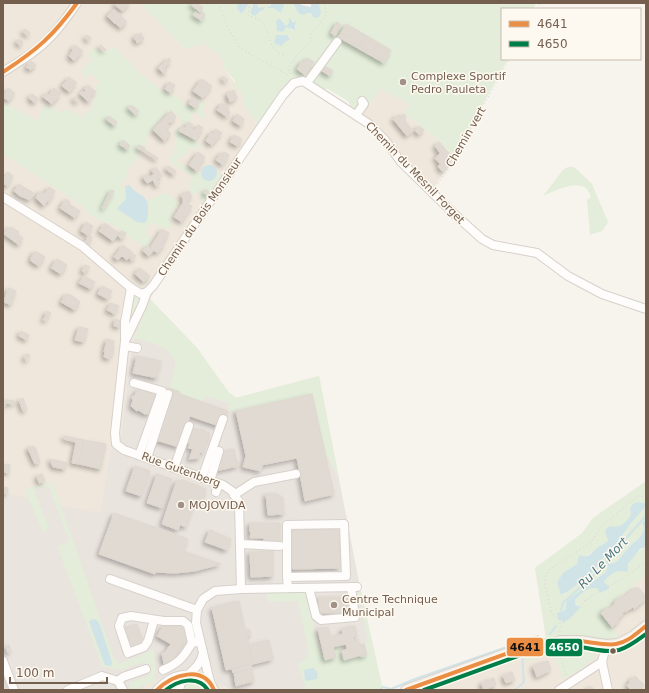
<svg xmlns="http://www.w3.org/2000/svg" width="649" height="693" viewBox="0 0 649 693" font-family="'DejaVu Sans',sans-serif">
<style>
.residential{fill:#efe7db}
.industrial{fill:#eae4de}
.green{fill:#e3edd9;fill-rule:evenodd}
.water{fill:#d0e3e7}
.lines{fill:none;stroke-linecap:round;stroke-linejoin:round}
.stream{stroke:#d0e3e7;stroke-width:2}
.building{fill:#e1dad2;stroke:#dfd8d0;fill-rule:evenodd;filter:url(#shadow)}
.minor-casing{stroke:#d7d1cb;stroke-width:10}
.major-casing{stroke:#d8d1cb;stroke-width:12}
.path{stroke:#dad4cf;stroke-width:1;stroke-dasharray:1 3;stroke-linecap:butt}
.minor{stroke:#fefdfc;stroke-width:8}
.major{stroke:#f2eee7;stroke-width:10}
.bus-1-casing{stroke:#fef9f0;stroke-width:7}
.bus-2-casing{stroke:#fef9f0;stroke-width:7}
.bus-1{stroke:#eb8e44;stroke-width:4}
.bus-2{stroke:#007e49;stroke-width:4}
.poi-dot{fill:#a29286;stroke:#fef9f0;stroke-width:1.5}
.bus-dot{fill:#745e4e;stroke:#fef9f0;stroke-width:1.5}
.labels{text-anchor:middle;dominant-baseline:central;stroke-width:3;stroke-linejoin:round;paint-order:stroke}
.poi-label{font-size:11px;fill:#745e4e;stroke:#fef9f0;text-anchor:start}
.street-label{font-size:11px;fill:#745e4e;stroke:#fef9f0}
.water-label{font-size:12px;font-style:italic;fill:#497885;stroke:#fef9f0}
.line-badge{stroke:#fef9f0;stroke-width:1.5}
.badge-label{font-size:11px;text-anchor:middle;font-weight:bold;fill:#fff}
.pale-badge-label{font-size:11px;text-anchor:middle;font-weight:bold;fill:#111}
</style>
<defs>
<filter id="shadow"><feDropShadow dx="-2.5" dy="2.5" stdDeviation="2" flood-color="#0004"/></filter>
</defs>
<rect width="100%" height="100%" fill="#f7f4ed"/>
<g class="residential">
<path d="M3,3H140L185,49L204,43L226,62L223,67L241,91L245,107L250,113L258,127L181,246L150,299L132,343L121,436L110,450L100,514L62,505L3,690Z"/>
<path d="M381,89L409,104L404,113L440,141L454,157L434,188L428,185L399,155L400,151L398,148H394L359,114L373,101Z"/>
<path d="M646,575V690H400L546,639L560,637L601,613Z"/>
<path d="M211,660L223,687L230,690H144V685Z"/>
</g>
<path class="industrial" d="M150,299L197,348L229,393L236,398L319,376L361,592L377,664L298,690H230L217,683L210,660L144,685V690H3V493L28,498L24,489L53,483L61,505L100,513L110,450L121,436L132,343Z"/>
<g class="green">
<path d="M140,3H238L240,14L246,9L249,3H254V5L251,7V12L252,15L260,13L264,8H259L257,6V3H272L267,8H273L281,13L285,3H293C296,13 303,12 311,13L313,17H318L320,9L319,3H536L533,9H502V59H508L454,157L440,141L404,113L409,104L381,89L373,101L359,114L352,109L348,101L328,89H323L301,75L290,83L258,127L250,113L245,107L241,91L234,88L235,81L222,66L225,61L204,43L185,49ZM289,18L296,23V28L292,30L288,27H278L276,22L286,26L289,23Z"/>
<path d="M113,47C122,52 128,62 136,69C144,77 154,84 163,91C170,98 181,93 185,106H188L196,109L199,105V101L202,100L205,104L203,110L206,117L203,118L195,113L192,114L190,121L180,126L177,131C185,137 195,140 202,146L200,148L189,149L186,155L177,159V162L196,173L201,172L203,177L208,181H212L217,176L215,170L223,177L204,203L201,202L200,194L197,193L193,194L191,193L189,184L193,177L173,164L169,160C174,153 177,144 176,135L173,134V132L183,122L178,116L170,109L149,133L145,148L141,147L138,151L139,158L129,167L126,179L122,182L121,186L126,190C127,196 126,202 120,206L119,212L141,223L147,221L149,208L147,201L164,193H167L178,202V204L172,210L171,227L168,229C158,227 149,217 146,233L152,239L145,248L110,223L103,222L88,214L86,208L3,154V102L36,120L39,119L42,108L44,106L54,108L61,114L65,109L78,114L82,119L85,113L91,110L93,103L97,94L95,87L100,82L92,73L89,74V77L85,78L81,69L93,61L87,55L94,48L103,52Z"/>
<path d="M568,167H574L592,184L608,222L602,231L590,235L587,200L591,197C590,194 588,190 586,188C575,180 554,191 543,196L563,170Z"/>
<path d="M136,296L142,297L129,331C127,317 129,308 136,296Z"/>
<path d="M150,299L197,348L229,393L236,398L319,376L339,479L325,452L312,394L236,411H228L229,403L204,396L202,402L179,394L180,392L169,388C171,381 174,374 175,367C177,348 147,341 134,338Z"/>
<path d="M646,481V503L637,502L630,509L631,515L622,526L605,533L608,540C605,544 602,545 598,548C589,554 588,556 578,558L577,564L564,572L557,582L562,595L567,592L593,572L605,557L607,551L615,545L632,522L646,505V519L642,523L644,528V531L640,538L628,547L621,558L607,567V570L605,573L585,587L567,606L565,610L557,613L562,620V623L579,606L575,603V600C587,585 592,587 610,589L604,582C608,574 620,571 628,567C628,559 639,550 646,547V575L601,613L620,638C612,646 574,638 562,638C557,637 551,639 546,639L535,568L582,533L593,518Z"/>
<path d="M53,483L114,658L120,664L154,649L156,681L135,689L130,688L129,683L150,675L145,662L118,670L102,666L57,546L67,543L69,539L68,534L65,531L49,486L34,489L49,528L43,533L24,489ZM94,619L97,620L108,666L104,663L89,623L90,620Z"/>
<path d="M354,592H361L383,690H298L306,687L297,664L302,662L309,654L298,601L269,602L267,599V593H307L320,653L323,652L325,660L335,657L333,647L341,646L344,659L367,655L364,644L368,641L359,595H355Z"/>
<path d="M558,647L591,649L594,653L595,660L590,663L588,662L585,664L586,666L564,679L553,654L526,662L522,654L540,649Z"/>
<path d="M193,678L203,683L206,689L183,690C184,683 186,679 193,678Z"/>
</g>
<g class="water">
<path d="M238,3H249L245,10L241,14L237,8Z"/>
<path d="M254,3H257V6L259,8L265,7L263,10L254,16L251,14C250,8 253,7 254,3Z"/>
<path d="M272,3H285L281,13L273,8H267V7L270,6Z"/>
<path d="M293,3H301V5L311,7V3H319L321,13L318,18L313,17L311,13H307L303,15L300,14C298,13 294,5 293,3Z"/>
<path d="M289,18H290L293,22L296,21L295,30L286,27L283,32L277,31L276,22L278,19H280L286,26L289,23Z"/>
<path d="M276,35H287L290,40L286,41L281,46L274,43Z"/>
<circle cx="209" cy="173" r="8"/>
<path d="M129,185C132,187 133,190 136,192C145,197 149,200 148,212C147,218 149,220 144,223L137,222L117,209L126,199L125,186Z"/>
<path d="M637,502L646,503V506L632,522L615,545L607,551L605,556L593,572L567,592L561,595L557,582L564,572L577,564L578,558L580,555C588,559 591,553 597,548C601,545 605,544 608,540L605,533L606,529L610,526C621,529 625,523 631,515L630,509L632,505Z"/>
<path d="M646,519V547L640,549L628,564V570L626,572C619,568 607,576 604,582L610,588L600,593L597,588C587,587 581,593 575,600V604L580,607C575,613 569,621 562,623V620H558L557,613L565,610L567,601L585,587L605,573L607,570L608,564C619,564 623,553 630,546C634,542 640,539 643,532C645,529 644,527 642,523Z"/>
<path d="M94,619L97,620L100,625L112,662L111,666L105,665L104,663L89,621Z"/>
<path d="M313,668C316,670 319,675 317,679L306,681L305,680L304,670Z"/>
</g>
<g class="lines">
<g class="stream">
<path d="M561,610L563,603L606,564L613,553L646,516"/>
<path d="M550,634L556,626"/>
<path d="M380,690L383,687L391,689L415,679L538,636"/>
<path d="M515,690L524,682L522,654"/>
</g>
</g>
<g class="building">
<path d="M115,3H126L120,9L114,4Z"/>
<path d="M126,3H130L123,11L120,9Z"/>
<path d="M193,3H197L203,8L200,12L191,5Z"/>
<path d="M114,9L116,12L110,19L107,16Z"/>
<path d="M116,12L122,16L115,24L110,19Z"/>
<path d="M195,12L200,15L202,12L205,14L202,21L193,15Z"/>
<path d="M122,17L127,22L121,28L116,24Z"/>
<path d="M337,22L341,25L335,36L331,33Z"/>
<path d="M346,24L355,29L350,38L341,33Z"/>
<path d="M25,29L30,33L28,36L23,32Z"/>
<path d="M355,29L391,50L384,63L338,37L341,33L350,38ZM356,33L365,37L360,46L351,42ZM367,39L376,44L371,53L362,48ZM378,45L387,50L382,59L373,54Z"/>
<path d="M141,33L143,37L135,40L134,37Z"/>
<path d="M356,33L365,37L360,46L351,42Z"/>
<path d="M87,35L91,38L89,41L85,38Z"/>
<path d="M143,37L144,39L137,43L136,40Z"/>
<path d="M19,39L23,42L21,46L16,42Z"/>
<path d="M367,39L376,44L371,53L362,48Z"/>
<path d="M75,45L83,51L74,61L69,56L73,50L72,49Z"/>
<path d="M101,45L106,50L104,51L99,47Z"/>
<path d="M378,45L387,50L382,59L373,54Z"/>
<path d="M169,58L171,61L164,69L167,71L164,74L158,68Z"/>
<path d="M307,58L314,62L305,75L297,69L302,61L304,62Z"/>
<path d="M31,61L36,65L34,68L29,64Z"/>
<path d="M29,64L33,67V69L32,68L31,70L26,67Z"/>
<path d="M322,64L330,69L328,72L320,67Z"/>
<path d="M320,67L328,72L330,69L333,71L330,76L319,69Z"/>
<path d="M223,76L228,80L226,82L222,79Z"/>
<path d="M69,77L77,83L75,85L67,80Z"/>
<path d="M202,79L212,86L203,98L193,91Z"/>
<path d="M67,80L75,85L72,89L64,83Z"/>
<path d="M169,82L175,85L171,93L165,89Z"/>
<path d="M64,83L72,89L70,92L62,86Z"/>
<path d="M88,85L96,92L90,97L91,99L89,102L80,94L82,91L84,92L86,90L84,89Z"/>
<path d="M8,88L15,93L9,101L3,97Z"/>
<path d="M54,88L61,94L52,104L43,97L46,93L49,95Z"/>
<path d="M234,90L237,98L230,102L227,94Z"/>
<path d="M32,94L38,98L35,103L29,98Z"/>
<path d="M75,97L79,100L77,103L73,99Z"/>
<path d="M192,98L199,102L196,108L189,104Z"/>
<path d="M222,103L229,108L227,111L230,112L227,117L217,110Z"/>
<path d="M131,105L139,111L136,115L128,108Z"/>
<path d="M171,111L176,117L171,123L170,122L168,124L169,125L166,129L171,134L166,139L154,129Z"/>
<path d="M237,114L244,119L241,126L233,121Z"/>
<path d="M404,114L406,117L403,120L404,121H405L413,131L407,136L393,119L398,115L400,117Z"/>
<path d="M109,116L113,119L110,122L106,119Z"/>
<path d="M113,119L117,122L114,126L110,122Z"/>
<path d="M188,122L193,125L191,128L195,130L198,125L203,128L196,140L179,131L182,127L185,128Z"/>
<path d="M419,126L424,130L419,135L415,130Z"/>
<path d="M154,129L166,139L165,141L153,130Z"/>
<path d="M216,129L222,133L212,145L206,141L211,132L213,134Z"/>
<path d="M234,135L242,139L238,146L230,142Z"/>
<path d="M123,140L128,144L125,148L120,145Z"/>
<path d="M439,142L453,158L443,172L438,167L440,164L435,158L440,153L435,146Z"/>
<path d="M128,144L130,146L127,150L125,148Z"/>
<path d="M139,145L145,148L143,151L137,148Z"/>
<path d="M144,149L158,158L157,160L143,151Z"/>
<path d="M198,152L205,157L197,171L189,165Z"/>
<path d="M224,152L229,155L223,165L216,160L221,153L223,154Z"/>
<path d="M168,166L176,171L174,175L166,169Z"/>
<path d="M156,167L162,176L157,179L160,184L156,186L153,180L147,183L143,177L148,174L149,177L154,174L152,170Z"/>
<path d="M8,172L13,176L8,186L4,184L3,185V180Z"/>
<path d="M19,184L25,188L20,196L14,191Z"/>
<path d="M49,187L55,191L49,202L47,201L44,206L36,198L40,191L45,194Z"/>
<path d="M25,188L34,193L30,200L20,196Z"/>
<path d="M206,189L210,193L208,196L204,193Z"/>
<path d="M111,190L114,191L104,209L102,208Z"/>
<path d="M189,191L192,197L188,199L187,204L192,206L182,222L174,217L183,203V199L181,195Z"/>
<path d="M66,199L70,202L69,204L80,211L75,218L60,208Z"/>
<path d="M86,222L91,225L86,234L81,231Z"/>
<path d="M105,223L107,225L102,233L99,231Z"/>
<path d="M91,225L93,226L88,235L86,234Z"/>
<path d="M107,225L119,233L113,241L102,233Z"/>
<path d="M7,227L9,229L11,227L19,232L17,234L23,238L19,245L4,234Z"/>
<path d="M162,229L169,233L163,242L165,243L158,253L150,248Z"/>
<path d="M122,231L126,233L122,239L118,236Z"/>
<path d="M89,236L92,237L89,244L85,242Z"/>
<path d="M123,245L133,253L127,260L122,256L118,260L114,257Z"/>
<path d="M147,246L154,250L149,256L143,251Z"/>
<path d="M35,251L45,257L40,264L31,258Z"/>
<path d="M134,254L136,256L132,261L130,259Z"/>
<path d="M31,258L40,264L39,266L31,261Z"/>
<path d="M57,259L67,265L61,274L51,268Z"/>
<path d="M85,265L90,267L85,273L82,271Z"/>
<path d="M140,268L150,276L144,282L135,274Z"/>
<path d="M84,276L95,282L91,289L79,283Z"/>
<path d="M102,286L112,291L108,299L98,294Z"/>
<path d="M8,288L16,291L11,305L4,302Z"/>
<path d="M66,294L71,295L80,302L75,310L61,302ZM67,295L79,302L75,309L63,302Z"/>
<path d="M67,295L79,302L75,309L63,302Z"/>
<path d="M111,303L119,306L115,314L107,310Z"/>
<path d="M47,311L51,313L48,317L45,315Z"/>
<path d="M46,315L48,317L46,321L43,320Z"/>
<path d="M115,319L121,321L120,327L114,326Z"/>
<path d="M79,327L88,329L84,342L75,340Z"/>
<path d="M21,331L29,335L27,340L19,336Z"/>
<path d="M107,339L114,341L113,354H111L110,359L104,357L105,352H104Z"/>
<path d="M27,354L30,355L27,361L25,360L26,359L24,358Z"/>
<path d="M137,356L161,361L157,378L133,373Z"/>
<path d="M169,388L180,392L179,394L168,390Z"/>
<path d="M140,389L155,395L157,397L151,413L149,414H145L138,410L137,411L133,408L131,406L133,401L132,397L135,395L137,390Z"/>
<path d="M174,392L228,411L226,417L219,426L190,416L179,447L159,441H156Z"/>
<path d="M312,394L334,494L305,501L297,458L262,465L261,471L243,467L246,456L236,411Z"/>
<path d="M23,398L27,410L23,411L19,400Z"/>
<path d="M3,400H6L4,409H3Z"/>
<path d="M6,400L15,401L14,404L5,403Z"/>
<path d="M191,427L199,430L204,429V431L210,433L208,441H206V444L203,453L199,452L200,458L189,459L193,449L188,448L190,443L184,444Z"/>
<path d="M64,436L84,440L79,464L72,463L76,442L64,439Z"/>
<path d="M84,440L106,444L101,469L79,464Z"/>
<path d="M34,446L36,449L29,451L28,448Z"/>
<path d="M36,449L40,462L35,464L29,451Z"/>
<path d="M234,449L238,466L216,471L223,452Z"/>
<path d="M50,459L67,463L65,469L53,467Z"/>
<path d="M3,464L10,465L9,473L3,472Z"/>
<path d="M135,466L150,471L141,496L126,491Z"/>
<path d="M42,474L45,481L39,483L37,476Z"/>
<path d="M157,474L172,479L162,508L147,503Z"/>
<path d="M178,480L182,481L181,485L176,483Z"/>
<path d="M183,480L206,489L202,501L196,498L186,527L180,525L178,530L162,524L176,483L181,485Z"/>
<path d="M3,487L8,488L7,494L3,493Z"/>
<path d="M266,494H278L283,498L284,514L268,515Z"/>
<path d="M114,513L188,539L183,551L221,564L195,571L175,573L155,572V574L99,554Z"/>
<path d="M250,523H280V542L264,543V538H250L251,532H250Z"/>
<path d="M338,529L339,531L340,567L339,568L293,569L291,567V530Z"/>
<path d="M210,530L231,539L227,550L205,542Z"/>
<path d="M273,551V576L254,577L253,552Z"/>
<path d="M250,552H253L254,577H251Z"/>
<path d="M635,588H639L646,597V599L634,609L633,607L626,612V611L622,613L623,615L618,619L619,621L612,627L601,613L607,607L609,609L614,605L616,600L624,595L625,596Z"/>
<path d="M319,597H348L349,613H319Z"/>
<path d="M239,601L245,630L249,629L251,635L247,636L253,664L226,670L212,608Z"/>
<path d="M137,624L144,643L129,649L123,630Z"/>
<path d="M163,626L183,627L187,638L180,648L181,650L178,652L172,663L164,664L162,653L165,652L171,644L157,636Z"/>
<path d="M355,626L357,636L353,637L354,640L358,639L360,646L363,645L365,654L344,660L342,651L347,649L346,644L333,647L336,657L325,660L318,629L328,627L331,637L343,634L342,629Z"/>
<path d="M269,640L273,659L253,664L249,645Z"/>
<path d="M364,644L367,655L361,657V656L365,654L363,645L360,646V645Z"/>
<path d="M9,645L11,652L8,653L5,646Z"/>
<path d="M548,661L551,670L537,677L533,666Z"/>
<path d="M251,664L252,669L233,673L232,669Z"/>
<path d="M252,669L254,681L236,686L234,673Z"/>
<path d="M512,672L515,680L506,683L503,676Z"/>
<path d="M5,674L9,685L6,686L3,678V675Z"/>
<path d="M635,676L637,678L632,684L629,681Z"/>
<path d="M3,678L6,686L8,690H3Z"/>
<path d="M494,678L496,685L484,690L481,683Z"/>
<path d="M637,678L644,685L638,690H631L627,686L630,682L632,684Z"/>
<path d="M590,686L595,690H586Z"/>
</g>
<g class="lines">
<g class="minor-casing">
<g id="minor">
<path d="M3,72C14,65 26,58 36,50C53,37 65,20 77,3"/>
<path d="M307,83L337,42"/>
<path d="M356,115L364,104L362,101"/>
<path d="M3,197L82,246L131,288L141,294L147,292L153,286L188,234L283,95L294,83L303,81L369,124L385,140L401,162L452,212L482,239L493,245L537,253L568,276L602,294L646,309"/>
<path d="M147,292L142,306L125,341L115,433L116,444L124,450L223,485L232,491L239,502L241,589"/>
<path d="M125,341V322L131,288"/>
<path d="M125,346L137,348"/>
<path d="M134,383L162,391L141,450V456"/>
<path d="M147,458L168,394"/>
<path d="M174,468L189,426"/>
<path d="M202,478L223,419"/>
<path d="M210,481L219,451"/>
<path d="M216,492L219,484"/>
<path d="M234,495L254,482L296,474"/>
<path d="M240,544L280,546"/>
<path d="M287,577L346,576L344,524L287,525V577L288,588"/>
<path d="M110,579L197,610"/>
<path d="M309,588L316,616L321,620L355,617L351,587"/>
<path d="M154,620L148,641L144,647L128,653L119,626L122,618L131,616L164,621H183L188,625L192,643L200,641"/>
<path d="M606,645L602,662L608,690"/>
<path d="M3,661L14,690"/>
<path d="M163,670C179,663 183,658 192,643"/>
<path d="M118,681L123,677L146,669"/>
<path d="M68,690L102,676L118,681L123,690"/>
<path d="M157,690C173,672 189,671 210,682"/>
<path d="M158,690L167,688L175,690"/>
<path d="M179,690C181,673 199,673 203,653"/>
<path d="M214,690L210,682L196,623L197,610L203,599L215,591L241,589L357,587"/>
<path d="M559,690L602,662"/>
</g>
</g>
<g class="major-casing">
<path id="major" d="M406,690L525,647L557,643L560,641H581L606,645L618,644L632,637L646,626"/>
</g>
<g class="path">
<path d="M219,3L226,25L241,49L290,76"/>
<path d="M250,3L248,15C252,17 259,19 262,22C272,31 266,52 285,55"/>
<path d="M537,9L540,3"/>
<path d="M290,74L288,69L298,53L310,42L311,33L326,16L325,3"/>
<path d="M436,187L455,158L509,59"/>
<path d="M560,620L567,618L580,608L585,600L628,575L646,562"/>
<path d="M560,632V620L552,613L545,586V578L550,569L590,543L602,526L638,496L646,497"/>
<path d="M559,651L566,676"/>
</g>
<use href="#minor" class="minor"/>
<use href="#major" class="major"/>
<g class="bus-1-casing">
<g id="bus-1">
<path d="M3,72C37,50 53,36 77,3"/>
<path d="M157,690C172,675 203,664 214,690"/>
<path d="M406,690L525,647L557,643C569,635 601,647 616,644C628,642 637,633 646,626"/>
</g>
</g>
<g class="bus-2-casing">
<g id="bus-2">
<path d="M166,690C177,681 198,674 208,690"/>
<path d="M424,690L526,653L558,649C577,641 599,655 619,650C629,647 638,640 646,634"/>
</g>
</g>
<use href="#bus-1" class="bus-1"/>
<use href="#bus-2" class="bus-2"/>
</g>
<g class="poi-dot">
<circle cx="403" cy="82" r="4"/>
<circle cx="181" cy="505" r="4"/>
<circle cx="334" cy="605" r="4"/>
</g>
<circle class="bus-dot" cx="613" cy="651" r="3.5"/>
<g class="labels">
<g class="poi-label">
<text x="411" y="76">Complexe Sportif<tspan x="411" dy="13">Pedro Pauleta</tspan></text>
<text x="189" y="505">MOJOVIDA</text>
<text x="342" y="599">Centre Technique<tspan x="342" dy="13">Municipal</tspan></text>
</g>
<g class="street-label">
<text transform="translate(466 137) rotate(-60)">Chemin vert</text>
<text transform="translate(415 173) rotate(46)">Chemin du Mesnil Forget</text>
<text transform="translate(200 217) rotate(-56)">Chemin du Bois Monsieur</text>
<text transform="translate(181 470) rotate(20)">Rue Gutenberg</text>
</g>
<g class="water-label">
<text transform="translate(603 563) rotate(-46)">Ru Le Mort</text>
</g>
</g>
<g class="line-badge">
<rect x="506" y="637" width="38" height="20" rx="4" fill="#eb8e44"/>
<rect x="545" y="638" width="38" height="19" rx="4" fill="#007e49"/>
</g>
<g class="badge-label">
<text x="564" y="651">4650</text>
</g>
<g class="pale-badge-label">
<text x="525" y="651">4641</text>
</g>
<rect width="649" height="693" fill="none" stroke="#745e4e" stroke-width="8"/>
<rect x="501" y="8" width="140" height="52" fill="#fef9f0" stroke="#c7bbaf"/>
<rect x="509" y="21" width="20" height="6" fill="#eb8e44" stroke="#c7bbaf"/>
<text x="537" y="28" font-size="12" fill="#745e4e">4641</text>
<rect x="509" y="41" width="20" height="6" fill="#007e49" stroke="#c7bbaf"/>
<text x="537" y="48" font-size="12" fill="#745e4e">4650</text>
<path d="M10 677v6h97v-6" fill="none" stroke="#745e4e" stroke-width="2"/>
<text x="16" y="677" font-size="12" fill="#745e4e" stroke="#fef9f0" stroke-width="3" paint-order="stroke">100 m</text>
</svg>
